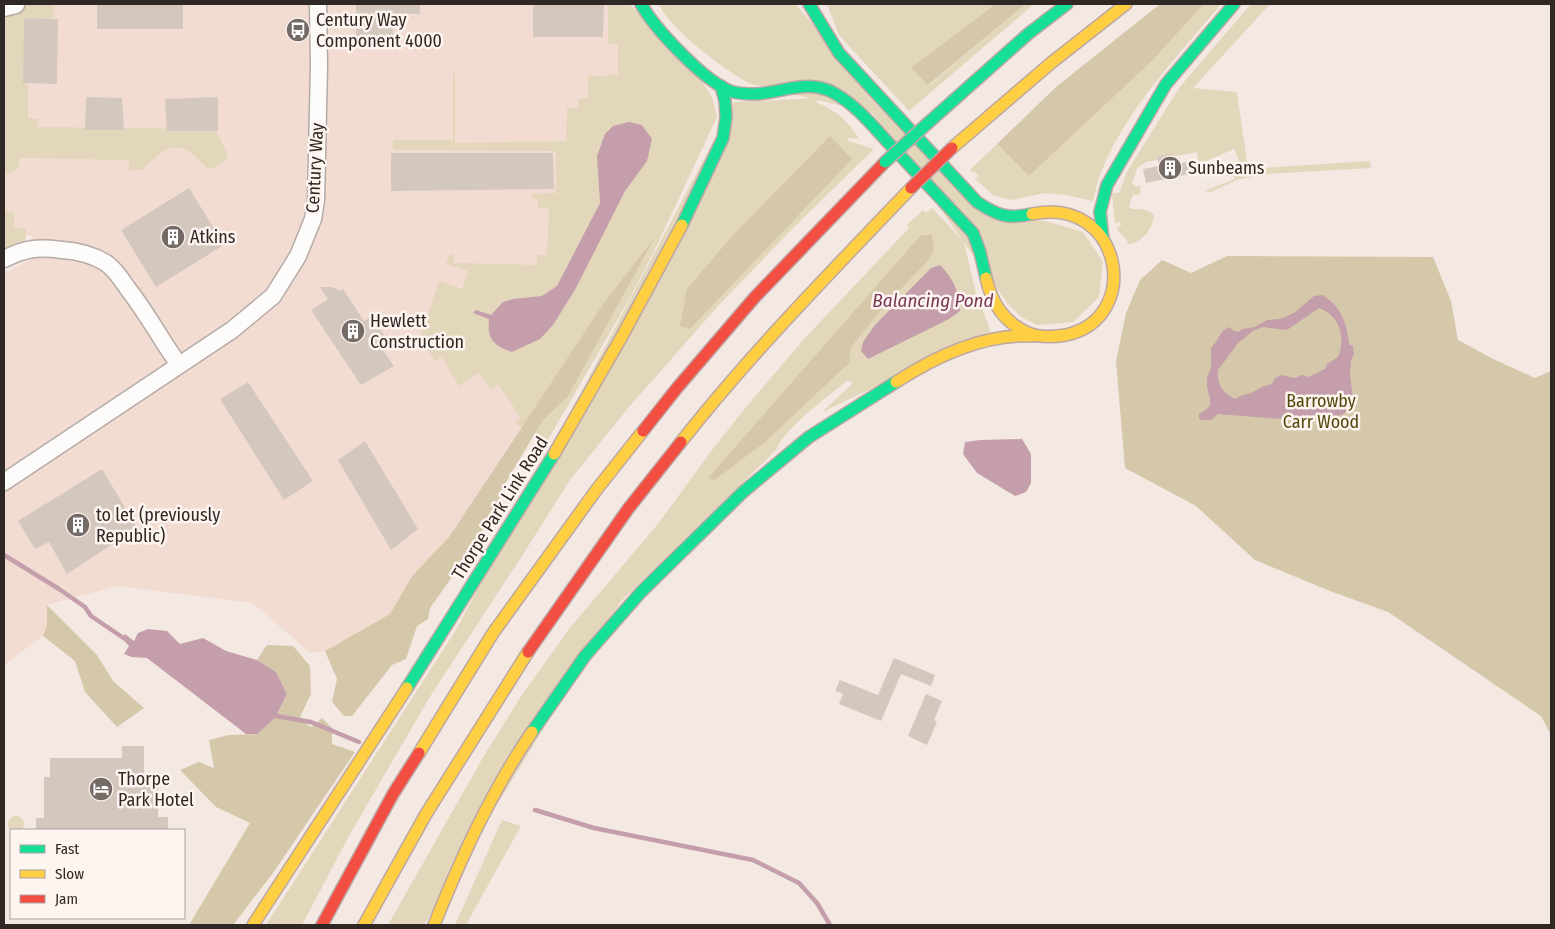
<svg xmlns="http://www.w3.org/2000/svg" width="1555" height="929" viewBox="0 0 1555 929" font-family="'Fira Sans Condensed',sans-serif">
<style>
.built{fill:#f2dcd2}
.green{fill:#e2d6bb}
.forest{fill:#d4c7aa}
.water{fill:#c49eaa;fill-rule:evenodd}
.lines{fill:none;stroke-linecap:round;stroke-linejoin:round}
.stream{stroke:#c49eaa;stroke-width:4.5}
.building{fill:#d4c8be}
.street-casing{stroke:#b4aaa6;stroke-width:19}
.fast-casing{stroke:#bda7a5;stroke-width:14}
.slow-casing{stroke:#bda7a5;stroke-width:14}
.jam-casing{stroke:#bda7a5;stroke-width:14}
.street{stroke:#fdfcfb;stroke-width:16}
.fast{stroke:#16e098;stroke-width:11}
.slow{stroke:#ffcf43;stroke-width:11}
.jam{stroke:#f24e42;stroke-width:11}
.fast-bridge-casing{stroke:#bda7a5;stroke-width:14;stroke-linecap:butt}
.jam-bridge-casing{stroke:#bda7a5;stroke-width:14;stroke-linecap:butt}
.fast-bridge{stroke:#16e098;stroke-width:11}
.jam-bridge{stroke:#f24e42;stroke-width:11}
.labels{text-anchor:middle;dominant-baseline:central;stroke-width:5;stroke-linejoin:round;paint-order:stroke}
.poi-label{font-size:18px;fill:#302824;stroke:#fef5f1;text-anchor:start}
.street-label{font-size:18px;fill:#302824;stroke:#fef5f1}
.park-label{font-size:18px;fill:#56480d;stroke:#fef5f1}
.water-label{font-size:19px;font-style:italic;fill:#773855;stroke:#fef5f1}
</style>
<rect width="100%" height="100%" fill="#f4e8e2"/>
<path class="built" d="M27,4H619L644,51L570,201L543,269L468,280L453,295L536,404L449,537L412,576L390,614L325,651L310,653L253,603L118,586L47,605V625L43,636L4,665V274L33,258L32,236L4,234V108Z"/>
<g class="green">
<path d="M17,4H62L53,5L54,18H25L23,82L28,85V118L38,119V127L215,129C219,139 228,148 227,159L214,168L208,169C180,138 169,143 142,170H129V160L20,158L18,168L11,173H4V18L19,12Z"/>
<path d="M608,4H630L702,81L712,97L717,117L657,245L631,296L545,445L515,423L521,418L498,384L491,389L479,373L459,386L442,357L435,361L420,339L439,281L462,289L468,271L446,264L447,259L450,254L454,255V263L537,265V255H547L549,209L538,208V199H532V194L556,193V151L393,150V140H453V74H455V143L566,141L567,108L578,109V99L588,98V76L618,75V44L608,43Z"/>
<path d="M659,4H795L979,211L1049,222L1083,232L1103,262L1099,297L1073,322L1037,325L1021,317L1008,304L872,113L751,84C727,72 668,28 659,4Z"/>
<path d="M827,4H995L911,68L929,85L1026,4H1034L909,111L839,35Z"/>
<path d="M1204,4H1221C1177,57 1125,110 1100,175C1097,183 1095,192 1093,201L1066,195L1045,193L1011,200L993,195L975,179L979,176L975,172L969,171L997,144L1029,176L1152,61Z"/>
<path d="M1251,4H1270L1193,88L1237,92L1248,169L1370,161L1371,168L1266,174L1237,180L1211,192L1204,191L1235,179L1230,170L1232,164L1239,160L1234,149L1199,164L1197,152L1146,162L1137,168L1132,183L1134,186H1140L1141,194L1133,195L1129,206L1132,209C1141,209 1147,209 1154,215C1153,229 1142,243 1128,244C1127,236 1119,235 1117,227L1121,226L1120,222L1115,223L1112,193H1119L1128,170L1179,88Z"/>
<path d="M819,98L816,102C835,110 849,121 859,139L850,138L846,140L874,149L792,229L718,306L628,408L570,480L520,559L431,695L350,834L302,925H266L456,630L734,102Z"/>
<path d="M932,208L964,242L977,298L991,331L822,412L853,383L848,380C829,396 784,428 776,450L621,601L424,925H388L485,754L522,695L569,629L658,524L712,450L746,407L805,338L909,228L907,225L923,210L926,213Z"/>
<path d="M4,211L14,213V227L26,228L25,242L11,246L4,252Z"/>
<circle cx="16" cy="824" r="8"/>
<path d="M502,820L521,826L466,925H455Z"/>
</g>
<g class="forest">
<path d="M995,4H1026L928,85L911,68Z"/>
<path d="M1160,4H1204L1152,61L1029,176L997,144L1056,87Z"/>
<path d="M830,136L852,159L690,329L680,326L687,289L734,234Z"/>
<path d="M921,235H932L934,250L928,261L886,304L851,347L849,363L765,442L713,481L709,477Z"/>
<path d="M655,237L568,396L542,421L505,484L490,521L474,541L476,552C468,556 458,559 457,570L430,608L428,619L417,626L406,659L392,665L352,716H344L332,702L337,679L325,651L390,614L412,576L449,537L604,303Z"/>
<path d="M1227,256L1433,257L1451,301L1458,340L1493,359L1535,378L1551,371V735L1541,716L1388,612L1330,591L1255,560L1196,506L1125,468L1116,361L1126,313L1140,280L1162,260L1191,273Z"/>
<path d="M47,605L97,655L113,681L144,708L117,727L85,692L75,661L43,636L47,625Z"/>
<path d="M267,645L293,646L310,666L311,694L299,719L311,727L322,718L332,728V744L355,752L273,873L233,925H189L250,823L216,807L180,770L199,762L214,768L209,740L229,735L256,734L275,718L287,694L276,672L257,660Z"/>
</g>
<g class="water">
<path d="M629,122L642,125L652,139L647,161L625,191L576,288L553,325L540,339L512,352C493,345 487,339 489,319L473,313L476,310L491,315L503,302L513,299L542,296L557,286L600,203L597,156L605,134L613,126Z"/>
<path d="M940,265C953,278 960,293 960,311L949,319L868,359L861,351L863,342L875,325L931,268Z"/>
<path d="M1323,295C1341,307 1347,323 1349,344L1353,346L1354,354L1351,360L1350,375L1353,398L1350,408L1342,415L1334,416L1327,414L1312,417L1281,419L1218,414L1211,420H1201L1199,418V414L1207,409L1210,405V398L1207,388V378L1211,368V348C1220,340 1217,333 1229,327L1234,331L1239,332L1242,329L1255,327L1267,320L1280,319L1294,313L1314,296ZM1319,308C1340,315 1346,338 1338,357L1327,364L1325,369L1308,377L1302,375L1294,378L1282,375L1275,378L1272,384C1262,386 1261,388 1253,392C1246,395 1242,394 1235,399C1222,393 1217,384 1218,370L1238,343L1253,331L1263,327L1287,330Z"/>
<path d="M1022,439L1031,454V483L1026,492L1015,496L977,473L963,454L965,442L980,440Z"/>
<path d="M148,629L167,631L180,644L203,638L226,651L257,660L276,672L287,694L275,718L257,734H246L147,658L132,657L124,654L129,646L122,638L125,634L134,641L138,633Z"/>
</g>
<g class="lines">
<g class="stream">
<path d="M4,555L59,589L85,607L91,616L128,641"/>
<path d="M276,716L311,722L359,742"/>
<path d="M535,810L594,828L753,860L799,883L817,903L830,925"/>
</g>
</g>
<g class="building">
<rect x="97" y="4" width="86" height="25"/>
<path d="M356,4H420V14H393V46L356,47Z"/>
<path d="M533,4H604L603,37H533Z"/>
<path d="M24,18L58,19L57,84L23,83Z"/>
<path d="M86,97L122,98L124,130H85Z"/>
<path d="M218,97V131H167L165,99Z"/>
<path d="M391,153H553L554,189L391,191Z"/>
<path d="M1171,154L1173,165L1187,162L1189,174L1146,183L1143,169L1159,166L1157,157Z"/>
<path d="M189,188L224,245L156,287L121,230Z"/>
<path d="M320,287H332L341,291L343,289L364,321L372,316L386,339L378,343L394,366L361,385L311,310L328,299Z"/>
<path d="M248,382L313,481L284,500L220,399Z"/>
<path d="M365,441L418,529L391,550L338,460Z"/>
<path d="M102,469L137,528L67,574L49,542L35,549L18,521Z"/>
<path d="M894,658L935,675L931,686L901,674L881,721L839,704L843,694L835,691L840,680L878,695Z"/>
<path d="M926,694L942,701L934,720L937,722L927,745L908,736Z"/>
<path d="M122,746H144V775H158V817H168V830H36V818H44V777H50V758H122Z"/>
</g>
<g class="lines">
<g class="street-casing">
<g id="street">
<path d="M4,8L16,5"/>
<path d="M4,259C26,248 37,247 62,250C78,251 93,255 106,263C115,269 122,280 128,289C147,313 161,340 179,365"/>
<path d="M4,482L232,330L273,296L298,256L313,219L316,201L319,65L318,4"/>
</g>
</g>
<g class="fast-casing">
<g id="fast">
<path d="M641,4C655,29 703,80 730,91C738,94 747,94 756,94C783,92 809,79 834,93C858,106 876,130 895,150C921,178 947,205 973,233L980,252L986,278"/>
<path d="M809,4L839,53L977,202C998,216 1008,219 1032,214"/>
<path d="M928,123L1028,34L1067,4"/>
<path d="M682,225L723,138L726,117L725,101L721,86"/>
<path d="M1103,239L1100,212L1107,185L1166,84L1234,4"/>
<path d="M407,688L554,454"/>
<path d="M532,732L585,656L641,592L743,492L809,437L896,382"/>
</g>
</g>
<g class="slow-casing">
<g id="slow">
<path d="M952,148L1051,63L1126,4"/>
<path d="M986,278C992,304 1004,322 1028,333C1040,338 1053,337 1066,335C1144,318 1122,195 1032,214"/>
<path d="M896,382C936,356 984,333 1033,336"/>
<path d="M681,442C752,352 832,271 911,188"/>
<path d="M554,454L621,338L682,225"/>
<path d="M419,753L493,633L597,489L643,431"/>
<path d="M253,925L407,688"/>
<path d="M364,925L426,814L528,652"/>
<path d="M434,925C461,858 491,792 532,732"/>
</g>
</g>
<g class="jam-casing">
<g id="jam">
<path d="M643,431L677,388L755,297L885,162"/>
<path d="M528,652L628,509L681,442"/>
<path d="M322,925L393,794L419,753"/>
</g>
</g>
<use href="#street" class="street"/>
<use href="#fast" class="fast"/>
<use href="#slow" class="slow"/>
<use href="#jam" class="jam"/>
<g class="fast-bridge-casing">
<path id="fast-bridge" d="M885,162L928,123"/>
</g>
<g class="jam-bridge-casing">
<path id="jam-bridge" d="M911,188L952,148"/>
</g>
<use href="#fast-bridge" class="fast-bridge"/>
<use href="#jam-bridge" class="jam-bridge"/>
</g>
<defs>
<g id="bus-disc" transform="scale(1.25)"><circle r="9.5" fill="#756b66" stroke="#fef5f1"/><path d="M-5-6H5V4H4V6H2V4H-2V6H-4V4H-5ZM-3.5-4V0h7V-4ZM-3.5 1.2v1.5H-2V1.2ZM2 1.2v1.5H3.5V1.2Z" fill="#fff"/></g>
<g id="building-disc" transform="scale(1.25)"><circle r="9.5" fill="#756b66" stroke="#fef5f1"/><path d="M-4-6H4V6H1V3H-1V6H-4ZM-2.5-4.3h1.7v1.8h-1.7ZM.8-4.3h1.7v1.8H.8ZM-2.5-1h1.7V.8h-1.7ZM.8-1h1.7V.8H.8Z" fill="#fff"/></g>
<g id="hotel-disc" transform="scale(1.25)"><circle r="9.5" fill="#756b66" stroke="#fef5f1"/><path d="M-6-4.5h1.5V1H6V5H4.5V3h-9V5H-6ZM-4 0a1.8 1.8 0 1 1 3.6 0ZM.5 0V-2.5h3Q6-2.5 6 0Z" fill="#fff"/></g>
</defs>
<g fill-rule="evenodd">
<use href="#bus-disc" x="298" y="30"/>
<use href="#building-disc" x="1170" y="168"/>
<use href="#building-disc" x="173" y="237"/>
<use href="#building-disc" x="353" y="331"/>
<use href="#building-disc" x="78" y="525"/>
<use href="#hotel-disc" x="101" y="789"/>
</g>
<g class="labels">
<g class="poi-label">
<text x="316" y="20">Century Way<tspan x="316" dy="21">Component 4000</tspan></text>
<text x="1188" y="168">Sunbeams</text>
<text x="190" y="237">Atkins</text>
<text x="370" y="321">Hewlett<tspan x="370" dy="21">Construction</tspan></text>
<text x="96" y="515">to let (previously<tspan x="96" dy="21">Republic)</tspan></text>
<text x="118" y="779">Thorpe<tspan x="118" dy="21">Park Hotel</tspan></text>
</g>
<g class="street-label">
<text transform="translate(315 168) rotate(-87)">Century Way</text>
<text transform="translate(500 508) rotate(-58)">Thorpe Park Link Road</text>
</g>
<g class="park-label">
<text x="1321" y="401">Barrowby<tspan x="1321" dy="21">Carr Wood</tspan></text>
</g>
<g class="water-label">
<text x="933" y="300">Balancing Pond</text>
</g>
</g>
<rect width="1555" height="929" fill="none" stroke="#302824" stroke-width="10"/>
<rect x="10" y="829" width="175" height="90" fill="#fef5f1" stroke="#aca39f"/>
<rect x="20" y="845" width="25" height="8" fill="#16e098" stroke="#aca39f"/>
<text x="55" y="854" font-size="15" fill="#302824">Fast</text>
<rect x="20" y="870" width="25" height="8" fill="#ffcf43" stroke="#aca39f"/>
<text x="55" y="879" font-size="15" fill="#302824">Slow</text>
<rect x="20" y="895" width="25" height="8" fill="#f24e42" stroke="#aca39f"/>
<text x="55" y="904" font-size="15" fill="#302824">Jam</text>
</svg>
